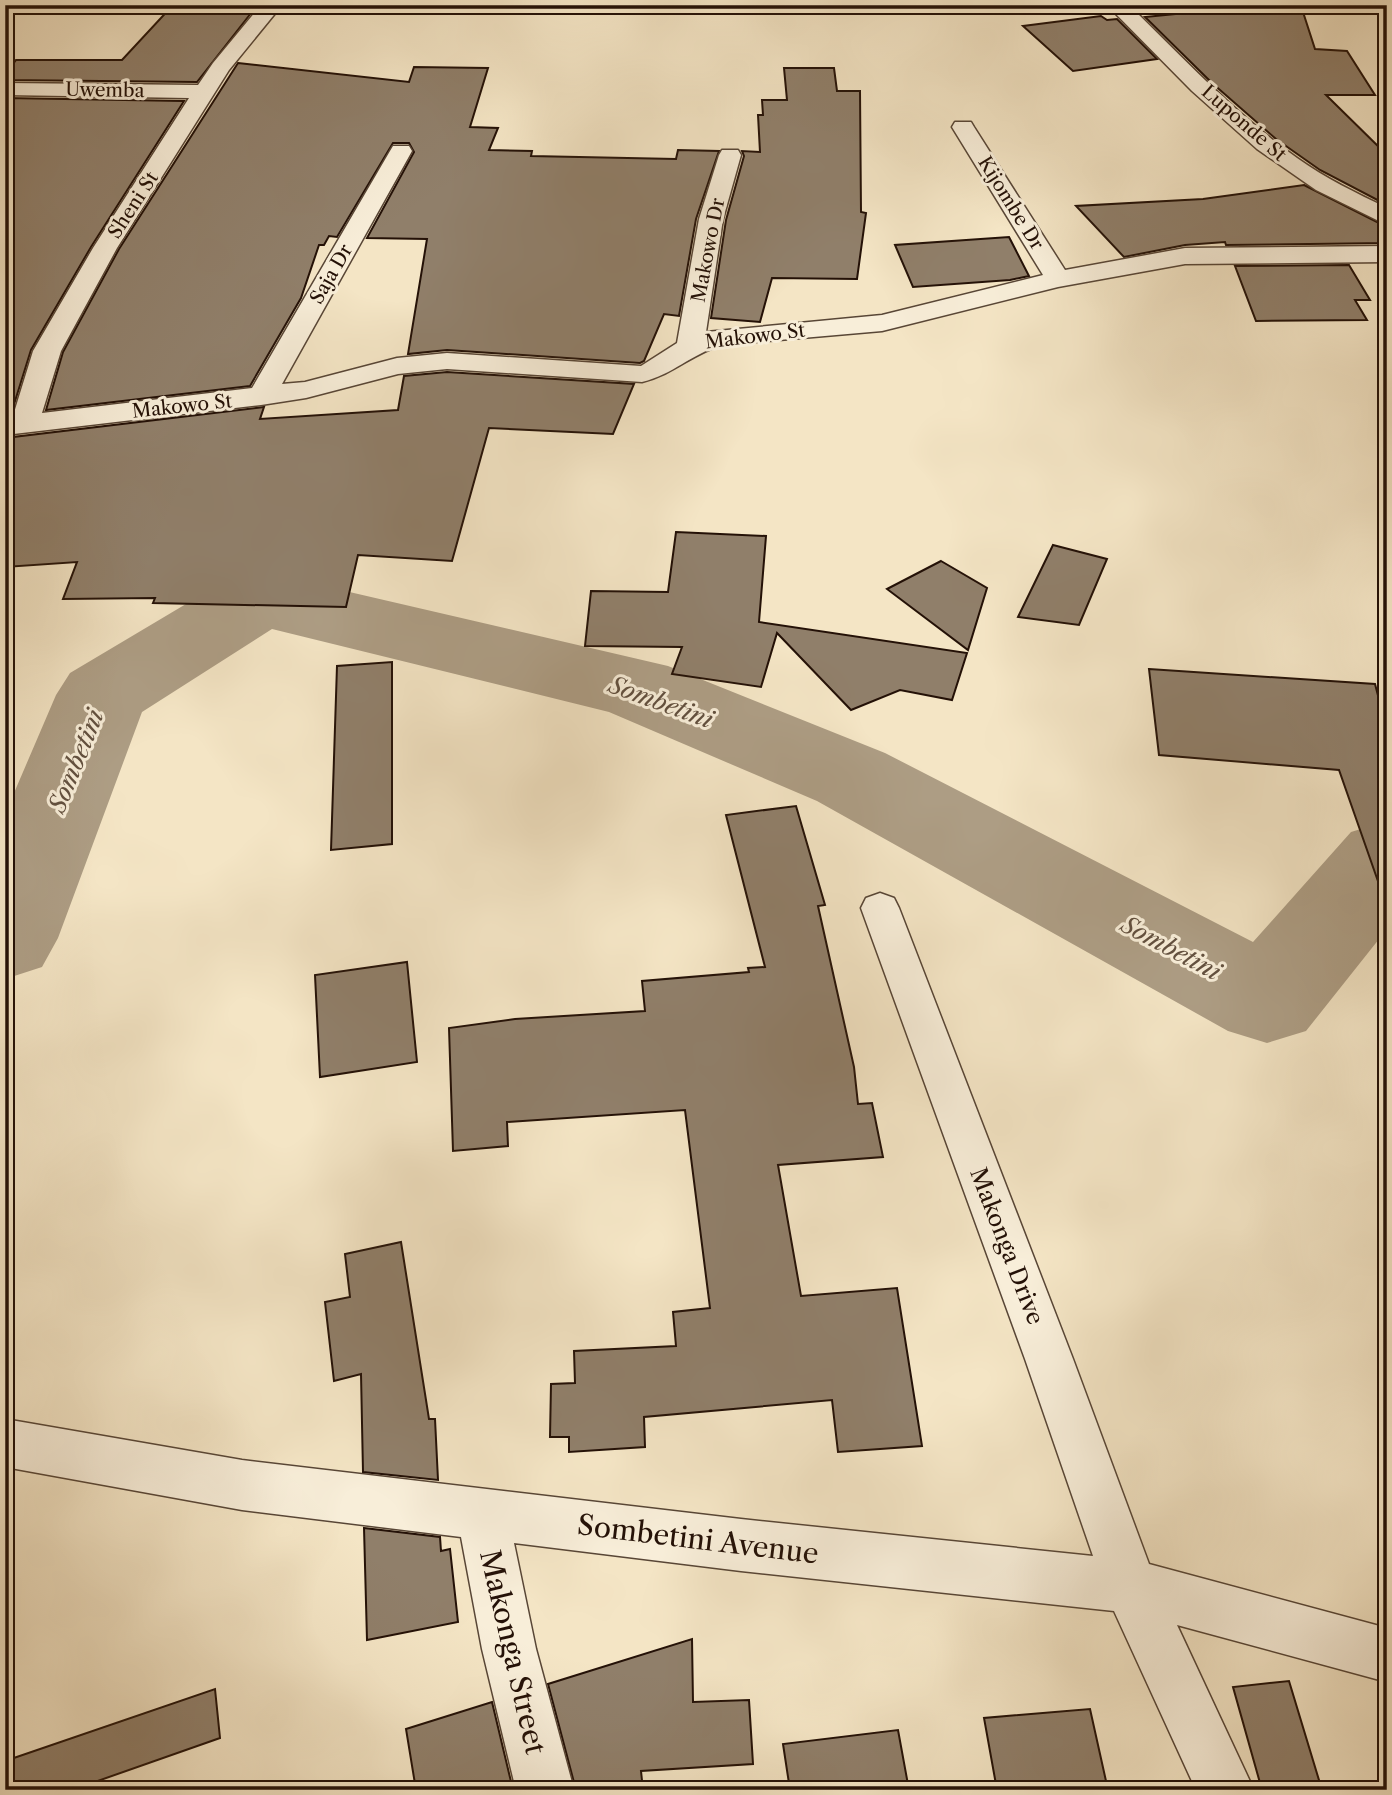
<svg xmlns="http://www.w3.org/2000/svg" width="1392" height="1795" viewBox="0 0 1392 1795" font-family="'Libre Caslon Text',serif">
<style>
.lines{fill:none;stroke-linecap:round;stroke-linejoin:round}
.river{fill:#ad9d84;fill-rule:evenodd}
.building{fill:#907f6a;stroke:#241107;stroke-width:2}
.minor-casing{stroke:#584636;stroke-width:3}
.minor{fill:#f8eed9;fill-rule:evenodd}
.labels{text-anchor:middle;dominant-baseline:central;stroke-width:6;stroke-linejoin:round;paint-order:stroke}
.far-street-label{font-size:19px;fill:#241107;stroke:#f8eed9}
.street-label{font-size:23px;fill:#241107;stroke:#f8eed9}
.water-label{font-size:24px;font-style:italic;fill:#62503f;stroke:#f8eed9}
.near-street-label{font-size:28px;fill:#241107;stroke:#f8eed9}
</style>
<rect width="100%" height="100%" fill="#f4e5c5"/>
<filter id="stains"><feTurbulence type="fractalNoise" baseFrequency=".00286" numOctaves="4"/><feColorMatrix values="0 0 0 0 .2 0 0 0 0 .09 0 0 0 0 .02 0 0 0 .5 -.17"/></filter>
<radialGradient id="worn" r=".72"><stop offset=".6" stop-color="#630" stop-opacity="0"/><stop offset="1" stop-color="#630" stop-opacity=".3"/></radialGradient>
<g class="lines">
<path class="river" d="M259,571L668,666L885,753L1253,942L1351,832L1387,821V929L1306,1031L1267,1043L1228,1031L817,801L609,712L272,629L142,712L58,938L42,967L5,979V814L56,695L70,673L228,579Z"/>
</g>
<g class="building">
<path d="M173,5L255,8L197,82L5,80V75L16,60H122Z"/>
<path d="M1236,5H1291L1293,12H1303L1315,49L1347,51L1375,95H1326L1387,155V205L1320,170L1276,139L1212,83L1145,17L1236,8Z"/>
<path d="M1101,16L1107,20L1117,19L1157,59L1073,71L1023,26Z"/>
<path d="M238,63L409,82L414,67L488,68L470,127L498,128L489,150L532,151L531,156L676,159L678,150L719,151L696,219L679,316L664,314L644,361L640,363L447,350L408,354L427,239L367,238L414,152L409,143H393L337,237L329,236L324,245H319L301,298L250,386L46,410L63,352L119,249Z"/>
<path d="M784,68H834L837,91H860L861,212L866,213L857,279L772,278L760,322L711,318L726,220L744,156L742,151L760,152L758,115H763L762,100H787Z"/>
<path d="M5,98L184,101L91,247L31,350L11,414H5Z"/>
<path d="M1304,185L1387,227V243L1226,245L1225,242L1185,245L1124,257L1076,206L1203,199Z"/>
<path d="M1009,237L1029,276L1010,280L913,287L895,245Z"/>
<path d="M1349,265L1370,300H1355L1367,320L1256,321L1235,266Z"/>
<path d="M447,372L634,384L613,434L489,428L452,561L358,555L346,607L153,603L155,598L63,599L77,562L5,567V438L264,407L260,419L398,410L404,376Z"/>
<path d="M676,532L766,536L759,622L967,653L952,700L900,690L851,710L777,633L761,687L672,674L682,647L585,646L591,591L668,592Z"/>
<path d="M1053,545L1107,559L1079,625L1018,617Z"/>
<path d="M941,561L987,588L968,650L887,589Z"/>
<path d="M392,662V844L331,850L337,666Z"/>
<path d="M1149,669L1375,684L1387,730V886L1380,887L1339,770L1159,755Z"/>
<path d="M796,806L825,905L818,906L854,1067L858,1104L872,1103L883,1157L778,1165L801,1296L897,1288L922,1446L838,1452L832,1400L644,1417L645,1447L569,1452V1437H550L551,1384L575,1383L574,1351L676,1346L673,1312L710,1308L685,1110L507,1122L508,1146L453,1151L449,1028L515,1019L645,1011L642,981L749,972L748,968L765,967L726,815Z"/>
<path d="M407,962L417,1062L320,1077L315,975Z"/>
<path d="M401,1242L429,1419H435L438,1480L363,1472L361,1374L334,1381L325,1302L350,1297L345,1254Z"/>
<path d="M364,1528L440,1537L441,1551L450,1549L458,1622L367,1640Z"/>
<path d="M692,1639L693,1702L749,1700L753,1764L641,1771L643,1790H576L548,1684Z"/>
<path d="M1289,1681L1322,1790H1262L1233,1687Z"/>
<path d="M215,1689L220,1738L72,1790H5V1761Z"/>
<path d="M492,1702L513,1790H416L406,1729Z"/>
<path d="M1090,1709L1108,1790H997L984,1718Z"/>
<path d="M898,1730L909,1790H790L783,1744Z"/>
</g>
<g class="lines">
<g class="minor-casing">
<g id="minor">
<path d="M261,5H282L229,70L117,248L61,351L42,413L252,388L390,151L393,146H409L412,151L282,384L305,382L397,358L447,353L641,366L677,343L699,219L719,155L722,150H738L741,155L723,219L706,332L882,315L1043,275L952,127L955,122H971L974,127L1065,270L1185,248L1387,246V262L1185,264L1058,287L882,331L721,345C690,355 674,374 642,382L447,369L398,374L306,398L261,405L5,435V417L13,416L33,351L93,248L189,98L5,95V83L198,85L213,63Z"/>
<path d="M1107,5H1129C1183,58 1235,114 1297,158C1325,178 1356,193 1387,208V225L1316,190L1257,149L1192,91Z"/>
<path d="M880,893L894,898L899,908L1073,1359L1149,1564L1387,1628V1682L1177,1625L1254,1790H1196L1114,1611L741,1571L514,1543L536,1649L574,1790H516L482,1649L461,1537L242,1510L5,1467V1419L242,1460L741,1519L1093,1556L1025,1359L861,908L866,898Z"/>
</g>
</g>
<use href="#minor" class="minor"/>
</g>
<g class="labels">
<g class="far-street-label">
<text transform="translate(105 90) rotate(1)">Uwemba</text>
<text transform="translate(1244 123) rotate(41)">Luponde St</text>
<text transform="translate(1011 203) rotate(58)">Kijombe Dr</text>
<text transform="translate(133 205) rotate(-57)">Sheni St</text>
<text transform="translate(708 250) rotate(-79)">Makowo Dr</text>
<text transform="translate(331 274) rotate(-60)">Saja Dr</text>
<text transform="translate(755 336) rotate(-7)">Makowo St</text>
<text transform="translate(182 406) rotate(-6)">Makowo St</text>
</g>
<g class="street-label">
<text transform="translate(1007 1246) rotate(69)">Makonga Drive</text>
</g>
<g class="water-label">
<text transform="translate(661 702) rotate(20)">Sombetini</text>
<text transform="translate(76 761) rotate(-68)">Sombetini</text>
<text transform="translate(1171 948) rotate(28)">Sombetini</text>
</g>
<g class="near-street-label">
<text transform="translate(698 1539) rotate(7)">Sombetini Avenue</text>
<text transform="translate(513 1652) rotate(77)">Makonga Street</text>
</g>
</g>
<rect width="1392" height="1795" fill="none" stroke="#f4e5c5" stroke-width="28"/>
<rect x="7" y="7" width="1378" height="1781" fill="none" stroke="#241107" stroke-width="3.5"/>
<rect x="14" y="14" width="1364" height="1767" fill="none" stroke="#241107" stroke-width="2"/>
<rect width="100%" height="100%" filter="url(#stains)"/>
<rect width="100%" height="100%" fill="url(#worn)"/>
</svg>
